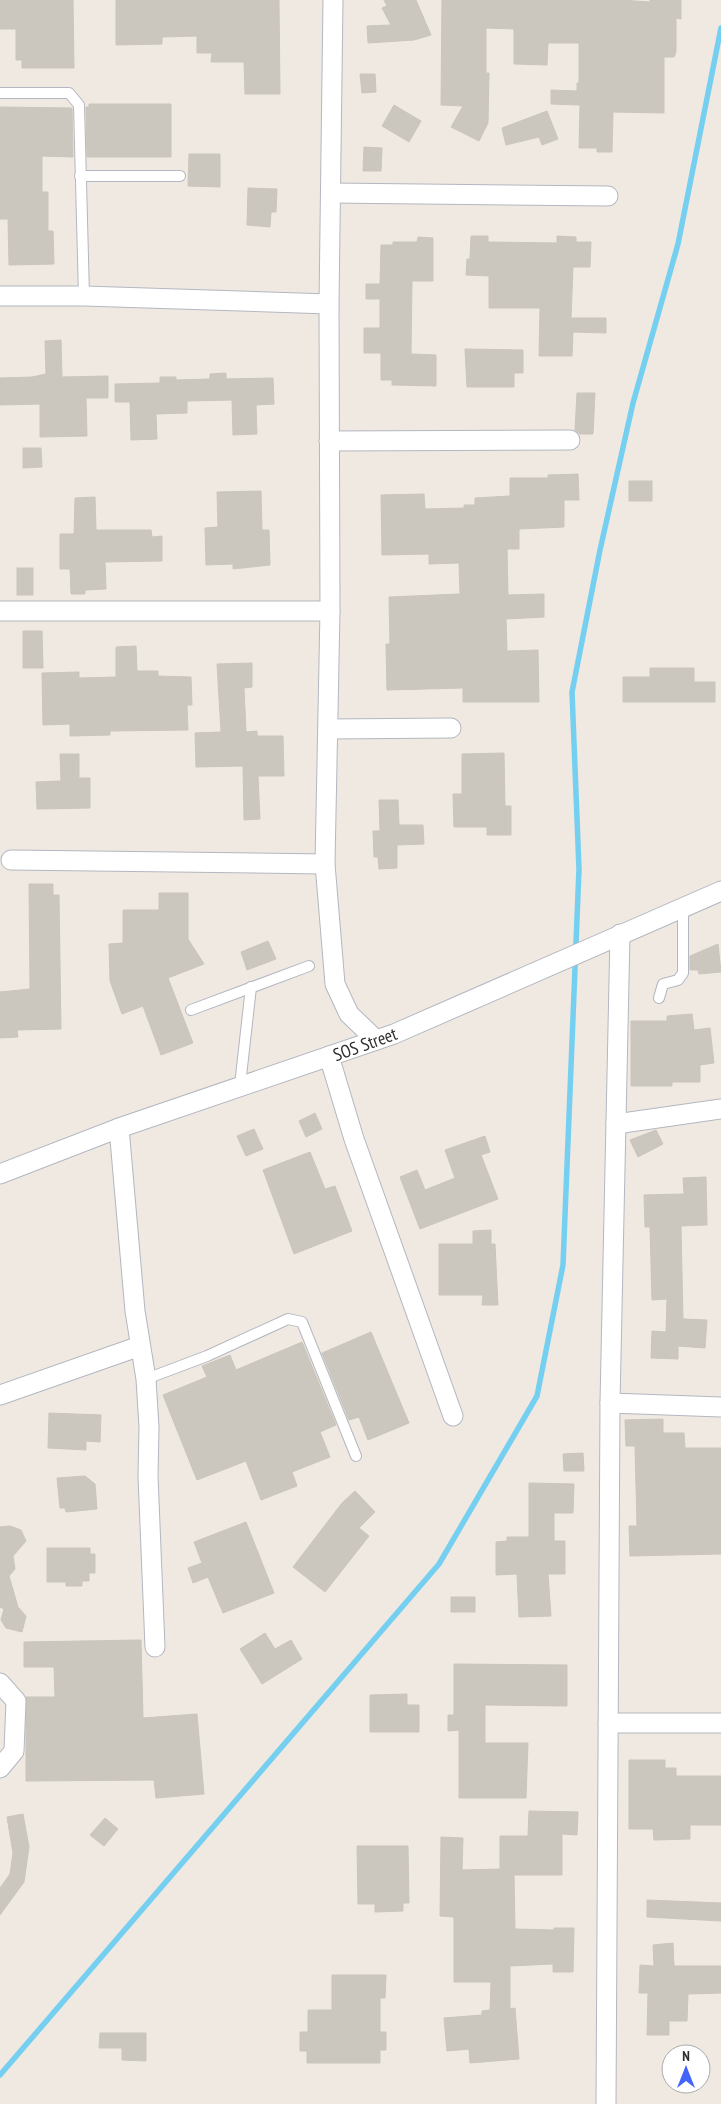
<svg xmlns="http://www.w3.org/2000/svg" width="721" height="2104" viewBox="0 0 721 2104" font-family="'PT Sans Narrow',sans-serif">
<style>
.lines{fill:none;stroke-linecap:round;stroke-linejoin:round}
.stream{stroke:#75cff0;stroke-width:5.5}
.building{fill:#cbc7bf;stroke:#cbc5ba}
.lane-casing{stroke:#b4b7c1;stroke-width:12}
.street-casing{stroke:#b4b7c1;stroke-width:21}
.lane{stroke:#fff;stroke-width:10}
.street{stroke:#fff;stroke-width:19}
.labels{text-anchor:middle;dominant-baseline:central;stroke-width:4;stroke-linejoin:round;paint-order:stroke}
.street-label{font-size:18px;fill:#2e2e2e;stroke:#fff}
</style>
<rect width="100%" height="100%" fill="#efe9e1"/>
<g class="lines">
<path class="stream" d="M0,2075L439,1564L537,1396L563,1265L579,869L572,692L600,550L633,403L678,244L721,28"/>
</g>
<g class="building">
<path d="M0,0H73L74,68H22V60H16V29H0Z"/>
<path d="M116,0H279L280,94H245L244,62H211L212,53H197V36L162,37V44L116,45Z"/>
<path d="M384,0H416L431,35L414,40L368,43L367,26L391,25L382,8L387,6Z"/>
<path d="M442,0H620L650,2V0H681V19L676,18V52L674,57H664V113L613,112L612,152H597V148H579L580,105L551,104V90L577,91V83H579V43H548L547,65L514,64V29L486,28V73H489L488,123L479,141L451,127L463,106L441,105Z"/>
<path d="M360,74H375L376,92L362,93Z"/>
<path d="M89,104H171V157H87L86,107H89Z"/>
<path d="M394,105L421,121L409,142L382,126Z"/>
<path d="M0,107L72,108L73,157L42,156V192H48V231H53L54,264L9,265L8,219H0Z"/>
<path d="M547,111L558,139L542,145L539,137L506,145L502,128Z"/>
<path d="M364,147L382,148L381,171H363Z"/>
<path d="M189,154H220V187L188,186Z"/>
<path d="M248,188L277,189L276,212H271L270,227L247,225Z"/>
<path d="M471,236H488V242L557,243V236L576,237V242H591L590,267H573L571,318H606V333L573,332L572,356H539L540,308H489V276L466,275L467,259H470Z"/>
<path d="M418,237L433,238V281H412L411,354L436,355V386L392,385V380H381V353H364V328H380V299H366V284H380L381,245H393V242H417Z"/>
<path d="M61,340L62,377L108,376V398H86L87,436L40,437V404L0,405V378L32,377L46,374L45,341Z"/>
<path d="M465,349L523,350V373H514V387H467Z"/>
<path d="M226,373V379L273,378L274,404L256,405L257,434L233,435L232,400L187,401V413L156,414L157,439L131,440L130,402H115V384L160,383V377H176V380L210,379V374Z"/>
<path d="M577,393H595L593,434H580L575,430Z"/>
<path d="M23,448H41L42,467L23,468Z"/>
<path d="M578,474L579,500H564V527L519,529V549H507L508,595L544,594V617L506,619L507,651L538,650L539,702H463V688L387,690L386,644H390L389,597L460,594L459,563L429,564V554L382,555L381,495L424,494L425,509L464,508V505H475V498L510,496V478H548V475Z"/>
<rect x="629" y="481" width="23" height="20"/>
<path d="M261,491L262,530H269L270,565L233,569V564L206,565L205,528L218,527L217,492Z"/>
<path d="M95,497L96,530H151L152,537L162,536V561L105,562L106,589L85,590V594H71L70,569H60V534H74L75,498Z"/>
<rect x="17" y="568" width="16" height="27"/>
<path d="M23,631H42L43,668H23Z"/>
<path d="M136,646L137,671H158V676L191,677L192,705H187L188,730L110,731V735L70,736V724L43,725L42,673L79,672V678L116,677V647Z"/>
<path d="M252,663V687L244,688L246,732L257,731V736H283L284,776H258L260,819L244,820L243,766L196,767L195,733L221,732L217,664Z"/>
<path d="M650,668H694V682H715V702H623V677H650Z"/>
<path d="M504,753L505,806H511V835H487V827H454L453,794H462V754Z"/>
<path d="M60,754H79V778H90V808L37,809L36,782L61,781Z"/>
<path d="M379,800H398L399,825H423L424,844L397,845V868L379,869L378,857H374L373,831H380Z"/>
<path d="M29,884H53V895H59L61,1029L17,1030L18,1037L0,1038V992L30,989Z"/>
<path d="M159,893H188V939L204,964L168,978L193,1043L161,1055L143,1006L122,1014L110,981L109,944L123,943V910H159Z"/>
<path d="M268,941L276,959L247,970L241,952Z"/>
<path d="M718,944L721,972L699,974L698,970H690V956Z"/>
<path d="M692,1014L694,1030L710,1028L714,1063L700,1065V1082H672V1086H631V1021H667V1016Z"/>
<path d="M315,1113L322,1129L306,1137L299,1121Z"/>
<path d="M254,1129L263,1149L246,1156L237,1136Z"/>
<path d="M656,1130L663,1144L638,1157L630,1140Z"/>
<path d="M485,1136L490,1152L481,1155L498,1199L420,1229L400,1177L417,1170L425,1190L455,1178L445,1150Z"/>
<path d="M310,1152L325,1189L335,1186L352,1231L294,1254L263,1170Z"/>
<path d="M706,1177L707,1225L681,1226L683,1319L707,1320L705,1348L678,1346V1359L651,1358L652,1331L666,1332L667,1299L652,1300L650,1227H645L644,1195L684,1194L683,1178Z"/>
<path d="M491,1230V1244H495L498,1305H482L483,1295H439V1244H473V1231Z"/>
<path d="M371,1332L409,1423L368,1440L359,1417L349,1420L322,1353Z"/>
<path d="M302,1342L336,1425L320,1432L330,1457L292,1472L297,1486L261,1500L246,1461L197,1480L163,1395L207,1377L202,1366L230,1355L236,1370Z"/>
<path d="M49,1413L101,1415L100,1442L86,1441V1450L48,1448Z"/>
<path d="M663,1419V1433H684L685,1448H721V1554L630,1556L629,1526H637L635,1446H626L625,1420Z"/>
<path d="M583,1453L584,1471H564L563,1454Z"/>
<path d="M85,1476L95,1484L97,1509L66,1512L65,1508H60L57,1478Z"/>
<path d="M529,1483L574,1484L573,1513H554V1541H565V1574H548L551,1616L519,1617L517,1574L496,1575V1542L507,1541V1537H529Z"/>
<path d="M355,1491L375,1512L359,1528L369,1536L325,1592L293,1567L342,1503Z"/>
<path d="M246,1522L274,1593L223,1613L208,1577L193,1583L188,1568L202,1563L194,1542Z"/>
<path d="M10,1526L21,1530L26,1541L13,1556L15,1569L9,1576L18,1607L26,1616L22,1632L6,1628L1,1620L4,1609L0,1607V1527Z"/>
<path d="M47,1548H90V1554H95V1573H89V1581H82V1586H66V1582H47Z"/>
<rect x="451" y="1597" width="24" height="15"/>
<path d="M265,1633L275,1649L291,1640L302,1659L262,1684L240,1649Z"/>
<path d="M141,1640L143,1718L197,1714L204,1794L156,1798L154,1780L26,1781V1697H55L54,1667H24V1642Z"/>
<path d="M454,1664L567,1665V1706L485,1705V1743H528L526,1798H459V1730L448,1731V1715H454Z"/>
<path d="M407,1694V1705H419V1732H370V1695Z"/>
<path d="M629,1760H665V1768H676V1776H721V1825H690V1839L654,1840L653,1829H629Z"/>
<path d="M529,1811L578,1812L577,1835L562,1834V1875H514L515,1929L554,1930V1928H574L573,1972H553V1964L510,1966V2009L515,2008L519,2059L470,2063L469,2049L447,2051L444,2018L482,2015V2011L490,2010L491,1982H454V1917L440,1916L441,1837L463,1838L462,1870L500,1869V1836H528Z"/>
<path d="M23,1814L29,1847L24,1882L0,1915V1888L10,1874L13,1853L7,1817Z"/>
<path d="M105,1818L118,1829L104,1846L90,1835Z"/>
<path d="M357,1846H408L409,1903H403V1911L375,1912V1904H358Z"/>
<path d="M647,1900L721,1903V1921L647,1917Z"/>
<path d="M673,1943L674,1966H721V1993L688,1994L687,2021H669V2035H647L648,1993H639L640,1965L654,1966L653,1945Z"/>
<path d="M332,1975H386L385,1998H380V2032H386V2050H380V2063H307V2051H300V2032H308V2010H332Z"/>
<path d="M100,2033H146V2061L122,2060V2048H99Z"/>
</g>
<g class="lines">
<g class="lane-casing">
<g id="lane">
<path d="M0,93H69L79,105L84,296"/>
<path d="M80,176H180"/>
<path d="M659,998L663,984L678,980L683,973V908"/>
<path d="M191,1010L309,966"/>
<path d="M240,1085L251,987"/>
<path d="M146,1379L207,1356L288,1319L302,1322L356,1456"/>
</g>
</g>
<g class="street-casing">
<g id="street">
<path d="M333,0L329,304L330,611L325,864L335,984L349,1014L376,1040"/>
<path d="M331,193L608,196"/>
<path d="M0,296H84L329,304"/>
<path d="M329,441L570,440"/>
<path d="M0,611H330"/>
<path d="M328,729L451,728"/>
<path d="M11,860L325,864"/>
<path d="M329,1056L354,1139L453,1416"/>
<path d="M616,1124L721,1109"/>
<path d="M119,1128L135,1311L146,1379L149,1427L148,1476L155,1647"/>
<path d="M0,1174L119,1128L394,1034L721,891"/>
<path d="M0,1395L140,1346"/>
<path d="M610,1403L721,1407"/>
<path d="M0,1683L16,1701L14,1751L0,1768"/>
<path d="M608,1723H721"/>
<path d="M606,2104L610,1403L620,934"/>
</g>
</g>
<use href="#lane" class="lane"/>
<use href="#street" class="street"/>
</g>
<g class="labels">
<g class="street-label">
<text transform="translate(365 1044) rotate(-20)">SOS Street</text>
</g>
</g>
<g transform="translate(686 2069)"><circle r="24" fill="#ffffff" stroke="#ababab"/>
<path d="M0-4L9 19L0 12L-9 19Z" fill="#4264fb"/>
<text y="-8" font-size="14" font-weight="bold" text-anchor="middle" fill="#2e2e2e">N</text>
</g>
</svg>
